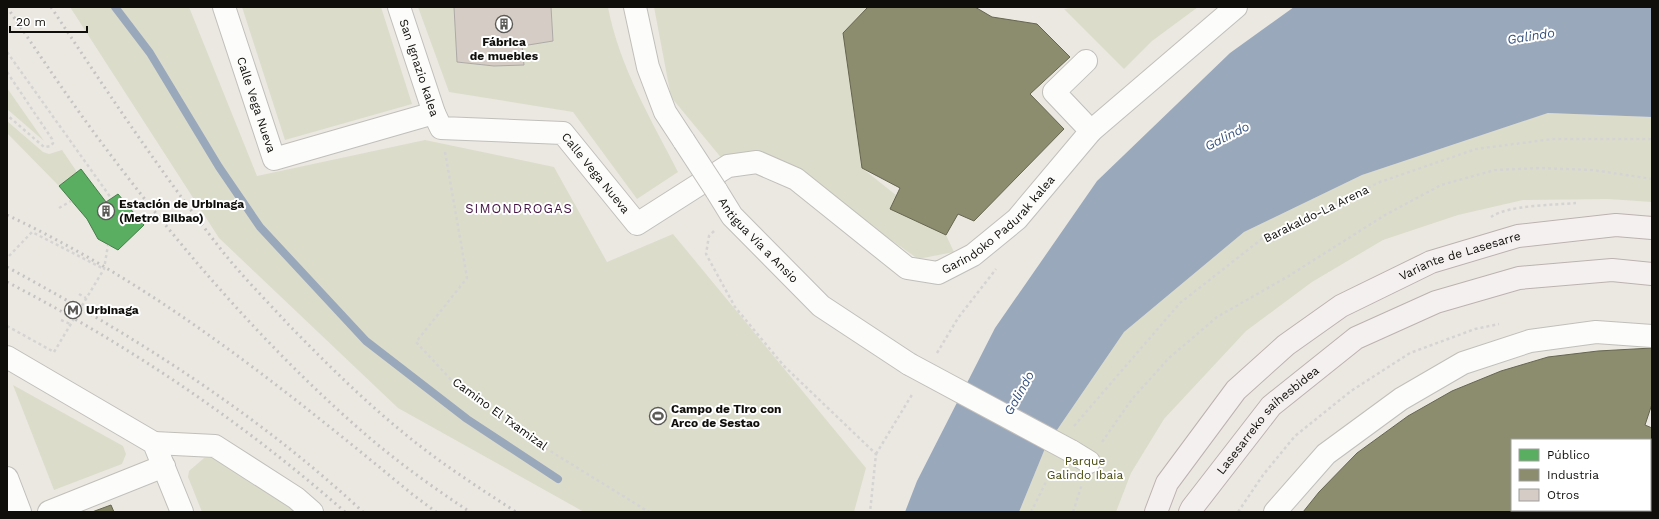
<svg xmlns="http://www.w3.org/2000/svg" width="1659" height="519" viewBox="0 0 1659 519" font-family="'Work Sans',sans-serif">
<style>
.green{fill:#dcdccb}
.water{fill:#9aa8bc}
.public{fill:#5aae61;stroke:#447e47}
.industry{fill:#8c8c6e;stroke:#666650;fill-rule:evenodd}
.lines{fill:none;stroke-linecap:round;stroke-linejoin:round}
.stream{stroke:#9aa8bc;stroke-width:8}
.building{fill:#d5ccc5;stroke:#adaaa6}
.minor-casing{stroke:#c1bfba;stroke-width:24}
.major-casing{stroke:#bcb2af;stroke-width:24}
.path{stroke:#d6d4d3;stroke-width:2.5;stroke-dasharray:3 3;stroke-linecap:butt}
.minor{stroke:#fcfcfb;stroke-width:22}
.major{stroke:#f5f0f0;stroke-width:22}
.rail{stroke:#c6c4c3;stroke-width:3;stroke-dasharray:2 4;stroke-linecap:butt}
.minor-bridge-casing{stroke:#c1bfba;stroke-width:24;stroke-linecap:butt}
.path-bridge{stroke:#d6d4d3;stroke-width:2.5;stroke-dasharray:3 3;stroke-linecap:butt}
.minor-bridge{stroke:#fcfcfb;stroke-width:22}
.labels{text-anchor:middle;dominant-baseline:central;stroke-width:4;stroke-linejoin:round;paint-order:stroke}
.poi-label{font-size:12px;font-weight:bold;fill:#0f0e0a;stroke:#fff;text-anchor:start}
.street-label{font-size:12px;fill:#0f0e0a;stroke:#fff}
.park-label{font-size:12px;fill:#474b0c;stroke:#fff}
.water-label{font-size:13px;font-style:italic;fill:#35517e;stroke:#fff}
.neighbourhood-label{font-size:13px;letter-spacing:1px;fill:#441444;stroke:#fff}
</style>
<rect width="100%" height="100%" fill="#ebe8e2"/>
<g class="green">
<path d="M70,7H189L257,176L425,140L554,167L607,262L673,234L866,468L854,512H584L398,408L219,238Z"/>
<path d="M242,7H381L412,104L285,140Z"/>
<path d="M418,7H608C619,66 651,119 678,172L637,199L573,112L449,92Z"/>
<path d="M654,7H868L862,168L946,235L954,252L918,259L782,163L728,166L671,97Z"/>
<path d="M1077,7H1198L1152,41L1124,69L1064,9Z"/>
<path d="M7,88L44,141L7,109Z"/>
<path d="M1548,113L1652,117V202L1608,199L1523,200L1458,215L1383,240L1312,282L1246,331L1164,419L1131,473L1116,512H1019L1046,446L1124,332L1244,232L1362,175Z"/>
<path d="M7,121L43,152L49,154L62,150L77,172L59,186L7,133Z"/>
<path d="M13,385L123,446L126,454L122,464L54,490Z"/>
<path d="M204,458H213L260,485L299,512H202L188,477L189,471Z"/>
</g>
<path class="water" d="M1294,7H1652V117L1548,113L1362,175L1244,232L1124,332L1046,446L1019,512H905L917,481L995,328L1097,181L1230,53Z"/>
<path class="public" d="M81,169L106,202L118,194L144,225L118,250L98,239L87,219L59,186Z"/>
<g class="industry">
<path d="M868,7H975L992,17L1037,24L1070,57L1030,94L1064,129L974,221L958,214L946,235L890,209L900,188L862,168L843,33Z"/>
<path d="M1652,348V404L1645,425L1652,428V512H1303L1319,492L1357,453L1408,416L1452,391L1501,371L1548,357L1598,351ZM1512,440H1650V510H1512Z"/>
<path d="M111,505L114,512H92Z"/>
</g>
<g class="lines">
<path class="stream" d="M115,7L150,53L219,167L260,227L366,341L467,419L558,479"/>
</g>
<path class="building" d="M454,7H551L553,41L522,46L524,65L494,66L457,62Z"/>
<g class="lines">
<g class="minor-casing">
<g id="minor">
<path id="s1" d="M224,7L274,159L434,113"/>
<path id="s2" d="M399,7L434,113L441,128L563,133L637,224L728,166L757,162L796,179L907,268L938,273L973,255L1017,219L1091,131L1236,7"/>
<path d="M635,7L648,67L665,112L684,141"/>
<path d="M1086,61L1054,92L1091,131"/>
<path id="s3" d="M716,190L732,216L821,306L909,364"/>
<path d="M7,357L154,443L182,512"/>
<path d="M154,443L215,446L296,498L312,512"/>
<path d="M1071,451L1089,462"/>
<path d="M7,478L20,512"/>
<path d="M49,512L164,466"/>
<path d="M1275,512L1326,454L1401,399L1463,363L1530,341L1596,332L1652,336"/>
</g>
</g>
<g class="major-casing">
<g id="major">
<path id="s4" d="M1156,512L1167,483L1236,390L1286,345L1341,306L1431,262L1518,236L1616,225L1652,228"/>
<path id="s5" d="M1190,512L1192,508L1271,406L1356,338L1436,302L1519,278L1612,270L1652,274"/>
</g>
</g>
<g class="path">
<path d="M7,52L111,198"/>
<path d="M7,72L52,139L53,143L51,146L44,147L7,115"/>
<path d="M445,152L467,278L416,342L455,384L542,446L649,512"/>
<path d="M59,208L71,201"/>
<path d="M1491,217C1508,205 1554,205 1576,203"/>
<path d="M714,231L709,236L706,254L735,307L784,366L876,454L870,512"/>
<path d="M9,256L32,232L104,269"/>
<path d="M79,294L86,298"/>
<path d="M61,320L70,324"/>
<path d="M7,326L54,352"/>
<path d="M937,353L958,318L996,269"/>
<path d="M1074,426L1180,303L1263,238L1380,182L1476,149L1553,139H1652"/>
<path d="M1102,442L1132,399L1169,358L1217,317L1287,277L1385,215L1441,185L1495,170L1539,168L1593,170L1652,179"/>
<path d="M876,454L913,393"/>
<path d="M1031,512L1053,468"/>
<path d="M1073,512L1082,484"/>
<path d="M1238,512L1263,475L1295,436L1351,391L1410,353L1475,329L1499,324"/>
</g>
<use href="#minor" class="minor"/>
<use href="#major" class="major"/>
<g class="rail">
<path d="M7,7C37,51 66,95 98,138C179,247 268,351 372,440C403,466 437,490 470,512"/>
<path d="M51,7C106,90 161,173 223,252C242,276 265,299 286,322C324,361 363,400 405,434C440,463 478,487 516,512"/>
<path d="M7,215C156,285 286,390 412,494L436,512"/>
<path d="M7,267C134,336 257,413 363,512"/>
<path d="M7,282C127,344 243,422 345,512"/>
</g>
<g class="minor-bridge-casing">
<g id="minor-bridge">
<path d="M684,141L716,190"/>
<path d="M909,364L1071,451"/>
</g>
</g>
<path class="path-bridge" d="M54,352L104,269L108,245"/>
<use href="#minor-bridge" class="minor-bridge"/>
</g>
<defs>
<g id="building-ring" transform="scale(0.9)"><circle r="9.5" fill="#fff" stroke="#5c5a56" stroke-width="1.5"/><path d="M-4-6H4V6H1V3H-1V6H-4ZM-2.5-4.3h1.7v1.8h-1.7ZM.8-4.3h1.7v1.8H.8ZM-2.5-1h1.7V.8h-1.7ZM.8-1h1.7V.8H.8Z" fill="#5c5a56"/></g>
<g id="metro-ring" transform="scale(0.9)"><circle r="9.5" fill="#fff" stroke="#5c5a56" stroke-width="1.5"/><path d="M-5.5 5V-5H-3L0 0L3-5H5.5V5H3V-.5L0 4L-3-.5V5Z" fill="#5c5a56"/></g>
<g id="stadium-ring" transform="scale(0.9)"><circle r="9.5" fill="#fff" stroke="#5c5a56" stroke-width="1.5"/><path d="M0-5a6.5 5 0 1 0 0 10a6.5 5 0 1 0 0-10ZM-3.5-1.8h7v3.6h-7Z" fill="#5c5a56"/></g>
</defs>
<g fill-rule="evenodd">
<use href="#building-ring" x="504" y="24"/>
<use href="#building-ring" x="106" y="211"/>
<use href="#metro-ring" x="73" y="310"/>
<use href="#stadium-ring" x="658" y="416"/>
</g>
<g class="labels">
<g class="poi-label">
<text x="504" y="42" text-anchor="middle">Fábrica<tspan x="504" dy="14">de muebles</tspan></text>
<text x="119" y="204">Estación de Urbinaga<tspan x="119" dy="14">(Metro Bilbao)</tspan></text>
<text x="86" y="310">Urbinaga</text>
<text x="671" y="409">Campo de Tiro con<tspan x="671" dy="14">Arco de Sestao</tspan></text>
</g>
<g class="street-label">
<text stroke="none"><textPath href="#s2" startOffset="64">San Ignazio kalea</textPath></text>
<text stroke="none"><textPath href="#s1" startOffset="103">Calle Vega Nueva</textPath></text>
<text stroke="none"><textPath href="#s2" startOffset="302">Calle Vega Nueva</textPath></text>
<text transform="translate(1316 214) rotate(-26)">Barakaldo-La Arena</text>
<text stroke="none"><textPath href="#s2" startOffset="799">Garindoko Padurak kalea</textPath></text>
<text stroke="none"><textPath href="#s3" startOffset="66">Antigua Vía a Ansio</textPath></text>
<text stroke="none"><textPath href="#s4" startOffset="411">Variante de Lasesarre</textPath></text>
<text transform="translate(500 414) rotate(36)">Camino El Txamizal</text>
<text stroke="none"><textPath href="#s5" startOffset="121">Lasesarreko saihesbidea</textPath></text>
</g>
<g class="park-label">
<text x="1085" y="461">Parque<tspan x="1085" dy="14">Galindo Ibaia</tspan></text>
</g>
<g class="water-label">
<text transform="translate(1531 36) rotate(-9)">Galindo</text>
<text transform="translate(1227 136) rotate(-27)">Galindo</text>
<text transform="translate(1019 393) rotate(-61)">Galindo</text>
</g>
<g class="neighbourhood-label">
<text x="519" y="208">SIMONDROGAS</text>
</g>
</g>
<rect width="1659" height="519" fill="none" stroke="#0f0e0a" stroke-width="16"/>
<rect x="1511" y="439" width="140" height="72" fill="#ffffff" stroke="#9f9f9d"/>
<rect x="1519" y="449" width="20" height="12" fill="#5aae61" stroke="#9f9f9d"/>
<text x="1547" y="459" font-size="12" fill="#0f0e0a">Público</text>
<rect x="1519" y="469" width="20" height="12" fill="#8c8c6e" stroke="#9f9f9d"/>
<text x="1547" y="479" font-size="12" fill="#0f0e0a">Industria</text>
<rect x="1519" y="489" width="20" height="12" fill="#d5ccc5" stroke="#9f9f9d"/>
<text x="1547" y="499" font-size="12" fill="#0f0e0a">Otros</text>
<path d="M10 26v6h77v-6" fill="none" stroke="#0f0e0a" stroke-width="2"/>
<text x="16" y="26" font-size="12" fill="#0f0e0a" stroke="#ffffff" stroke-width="3" paint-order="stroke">20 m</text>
</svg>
